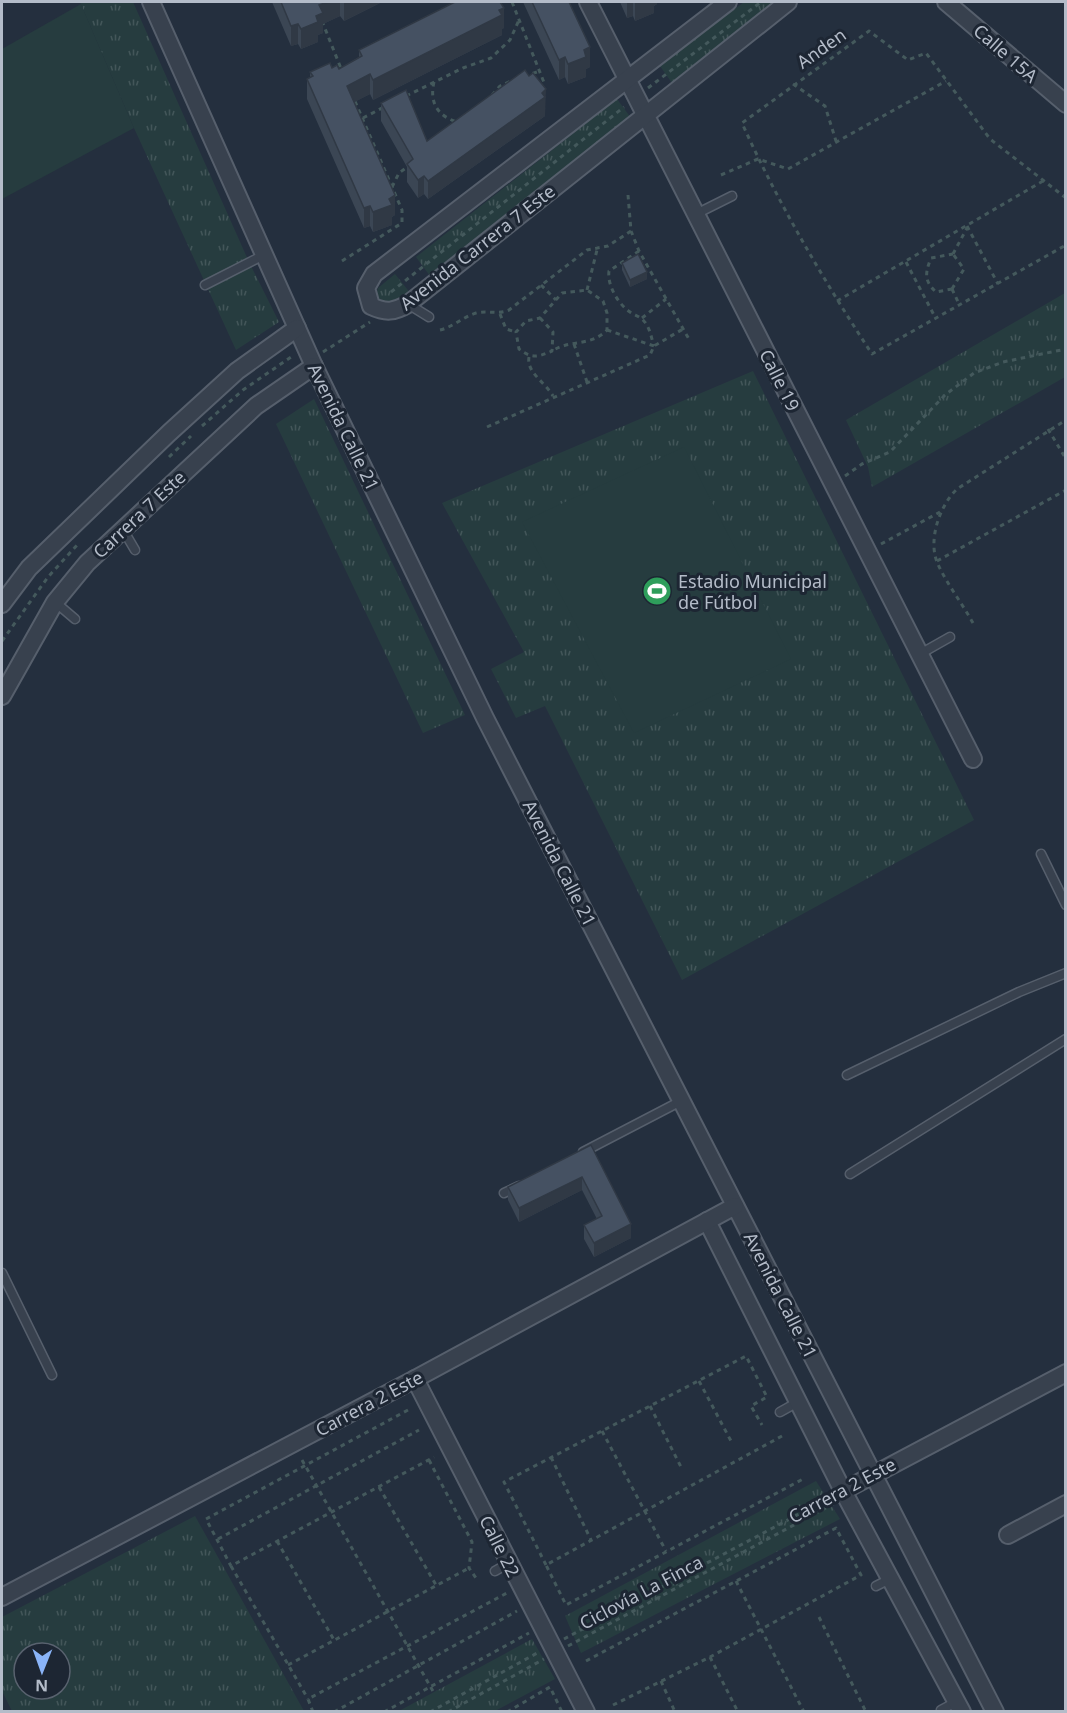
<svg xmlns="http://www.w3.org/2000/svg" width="1067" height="1713" viewBox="0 0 1067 1713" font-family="'Noto Sans',sans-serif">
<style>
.grass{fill:url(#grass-tufts);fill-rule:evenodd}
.park{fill:#263c3f}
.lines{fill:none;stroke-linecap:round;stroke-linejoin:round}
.service-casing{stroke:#565f6c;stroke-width:11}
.minor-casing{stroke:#565f6c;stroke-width:20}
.path{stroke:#44595c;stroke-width:3;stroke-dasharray:4.5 4.5;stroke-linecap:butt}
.service{stroke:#38414e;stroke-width:8}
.minor{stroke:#38414e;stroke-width:16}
.wall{fill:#3b4654}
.shaded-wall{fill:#303945}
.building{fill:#455162;stroke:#303945;stroke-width:1.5}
.labels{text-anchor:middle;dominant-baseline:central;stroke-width:6;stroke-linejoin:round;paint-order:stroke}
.street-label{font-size:18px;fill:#b4bcc9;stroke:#1d2633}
.poi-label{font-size:18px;fill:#b4bcc9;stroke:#1d2633;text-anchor:start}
</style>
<defs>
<pattern id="grass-tufts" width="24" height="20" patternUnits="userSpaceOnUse" patternTransform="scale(1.5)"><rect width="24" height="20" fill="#263c3f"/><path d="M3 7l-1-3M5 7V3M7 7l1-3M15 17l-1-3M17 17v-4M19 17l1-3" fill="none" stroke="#435659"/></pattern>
</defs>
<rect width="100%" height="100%" fill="#242f3e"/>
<g class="grass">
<path d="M80,2H133L249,262L279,322L236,350L134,128Z"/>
<path d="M744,2H779L672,83L660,66Z"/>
<path d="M617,99L631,118L430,276L416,257Z"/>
<path d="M395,274L411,294L398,304L381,303L376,295L378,288Z"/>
<path d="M1065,293V377L872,487L868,467L846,420Z"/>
<path d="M753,371L974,820L682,980L545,706L516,718L491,669L524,652L442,503Z"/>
<path d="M314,399L465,715L423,733L276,424Z"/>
<path d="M816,1481L840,1519L581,1653L565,1616Z"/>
<path d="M195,1516L304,1711H12L2,1691V1617ZM24,1653H60V1689H24Z"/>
<path d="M532,1639L555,1679L495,1711H399Z"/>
</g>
<g class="park">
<path d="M81,4L134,128L2,199V49Z"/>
<path d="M684,447L791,659L634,733L522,522Z"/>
</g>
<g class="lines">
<g class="service-casing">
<g id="service">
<path d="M696,214L732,196"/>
<path d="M205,285L264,255"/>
<path d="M408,304L429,317"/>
<path d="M122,528L135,550"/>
<path d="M55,602L75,619"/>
<path d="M920,654L950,637"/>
<path d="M1041,854L1066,905"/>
<path d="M847,1075L1019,992L1066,973"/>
<path d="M583,1152L681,1101"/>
<path d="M850,1174L1066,1039"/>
<path d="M504,1193L519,1186"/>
<path d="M2,1273L52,1375"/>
<path d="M780,1412L798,1402"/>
<path d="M495,1571L509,1563"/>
<path d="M876,1586L890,1579"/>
<path d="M941,1710L956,1702"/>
</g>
</g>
<g class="minor-casing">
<g id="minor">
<path d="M151,2L314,366L485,718L995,1712"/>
<path d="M588,2L973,759"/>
<path d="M728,2L374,274L366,288L371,306C386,313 394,312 408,304L788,2"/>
<path d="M946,2L1066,104"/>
<path d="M2,604L29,568L169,433L237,371L297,328"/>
<path d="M2,696L55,602L87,563L256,406L314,366"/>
<path d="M707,1221L843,1491L962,1712"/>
<path d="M415,1379L586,1712"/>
<path d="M843,1491L1066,1373"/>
<path d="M1008,1535L1066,1504"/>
<path d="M2,1597L415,1379L735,1206"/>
</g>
</g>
<g class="path">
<path d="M512,2L545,85"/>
<path d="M322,21L342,71"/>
<path d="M524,76L540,71"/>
<path d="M434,82C429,103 438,116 457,122"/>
<path d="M793,84L825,106L836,141"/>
<path d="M648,88L761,2"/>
<path d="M492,95L500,86L513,80"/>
<path d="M406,96L463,68L491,58L510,40L519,20"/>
<path d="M363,118L384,107"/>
<path d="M721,175L758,159L788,169L946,81"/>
<path d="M392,187L399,173L410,165"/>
<path d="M628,195L631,231L639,251L690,341"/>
<path d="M1066,198L990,139L926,53L908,60L869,31L742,123C778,203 824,281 872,354L1066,245"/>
<path d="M967,226L998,284"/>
<path d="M639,251L609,271C607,285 618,304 630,312C634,315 639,316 643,320C650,327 651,337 654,346"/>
<path d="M953,254L967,228"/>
<path d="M342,261L402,223V210L354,99"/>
<path d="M906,262L935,317"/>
<path d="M541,285L556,300"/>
<path d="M952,289L936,292C924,281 925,273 931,258L953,254"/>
<path d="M952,289L964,269L953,254"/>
<path d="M952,289L959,304"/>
<path d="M587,290L598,246"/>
<path d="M391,292L624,107"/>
<path d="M837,301L1043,181"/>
<path d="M500,314L506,329L516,332"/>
<path d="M540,318L553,332L552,351C538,357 532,359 519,349L516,332L526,321L540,318L562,293L587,290L603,301L607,313V330C590,347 571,339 552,351"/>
<path d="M642,318L666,299"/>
<path d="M440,330C453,327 463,317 476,313C488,310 497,315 509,310L587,250L608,246L631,231"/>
<path d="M607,330L654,346"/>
<path d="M574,344L587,382"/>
<path d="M323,352L370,322"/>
<path d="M529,357C526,372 545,382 553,396"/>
<path d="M202,426L243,390L294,355"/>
<path d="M487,427L650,355L654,346L683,329"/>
<path d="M1048,429L1066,459"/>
<path d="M169,457L191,436"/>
<path d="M845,476L862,464L890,452L945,395L974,373L1003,362L1066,349"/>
<path d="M881,544L940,512"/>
<path d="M937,561L1066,490"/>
<path d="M973,623C962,603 946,583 937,562C928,539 940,505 957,489L1066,420"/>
<path d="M2,641L48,577L78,544"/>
<path d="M699,1381L731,1441"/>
<path d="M650,1406L682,1469"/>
<path d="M408,1410L206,1519L231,1566L434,1457"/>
<path d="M602,1431L666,1551"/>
<path d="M782,1436L546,1565L566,1605L805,1478"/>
<path d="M551,1457L591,1540"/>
<path d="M302,1460L434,1693"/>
<path d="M429,1460L472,1542L469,1568L478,1581"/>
<path d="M379,1487L436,1585"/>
<path d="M218,1539L419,1430"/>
<path d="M277,1541L334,1640"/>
<path d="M546,1565L504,1482L746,1356L767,1397L751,1406L762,1425"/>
<path d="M231,1566L308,1699"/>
<path d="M736,1581L804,1712"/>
<path d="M819,1617L866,1712"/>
<path d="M564,1639L831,1497"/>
<path d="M568,1646L835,1503"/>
<path d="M710,1657L738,1712"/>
<path d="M586,1661L836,1528L861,1575L710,1657L609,1707"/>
<path d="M288,1665L469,1568"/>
<path d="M661,1681L675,1712"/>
<path d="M313,1712L308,1699L507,1593"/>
<path d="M334,1712L517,1611"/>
<path d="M384,1712L529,1633"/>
<path d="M430,1712L539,1652"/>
<path d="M448,1712L544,1659"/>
<path d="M507,1712L550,1687L562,1712"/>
</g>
<use href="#service" class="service"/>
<use href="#minor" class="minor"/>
</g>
<g class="wall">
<path d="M272,2H382L344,21L340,16L323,24V33L318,35V42L301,49L298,44L291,46Z"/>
<path d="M523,2H569L590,67L586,69V77L568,84L565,77L559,80Z"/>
<path d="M620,2H657V4L654,6V13L635,21L633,16L627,18Z"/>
<path d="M504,28L502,29V35L373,100L370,94L354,102L395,215L392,217V225L373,232L370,226L364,228L307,99V79L310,77V72L332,68L339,69L359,57V50Z"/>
<path d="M381,103L427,141L546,108H545V116L428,199L424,194L418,198L407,182V167L381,121Z"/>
<path d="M622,263L647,279L630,287L622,270Z"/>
<path d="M591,1145L631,1238L594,1257L584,1239V1225L597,1219L582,1190L519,1222L508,1200V1187Z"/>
</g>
<g class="shaded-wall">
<path d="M328,2H340V16L323,24V33L318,35V42L301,49V29L316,16L319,5Z"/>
<path d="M344,2H382L344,21Z"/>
<path d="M627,2H633V16L627,18Z"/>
<path d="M635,2H657V4L654,6V13L635,21Z"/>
<path d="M504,8V28L502,29V35L373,100V80Z"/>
<path d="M298,24V44L291,46V26Z"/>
<path d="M590,47V67L586,69V77L568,84V64L584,50Z"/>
<path d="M565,57V77L559,80V60Z"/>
<path d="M370,74V94L347,106V86Z"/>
<path d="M546,89L545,116L428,199V181Z"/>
<path d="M424,176V194L418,198V180Z"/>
<path d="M395,195V215L392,217V225L373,232V212L389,199Z"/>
<path d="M370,206V226L364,228V208Z"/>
<path d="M647,272V279L630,287V280Z"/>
<path d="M582,1177V1190L519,1222V1208Z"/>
<path d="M631,1224V1238L594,1257V1243Z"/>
</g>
<g class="building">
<path d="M281,2H328L319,5L323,13L316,16L318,22L301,29L298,24L291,26Z"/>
<path d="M455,2H500L504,8L499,10L502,15L373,80L370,74L347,86L395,195L389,199L392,205L373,212L370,206L364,208L307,79L313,76L310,72L330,63L332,68L337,65L339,69L362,56L359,50Z"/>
<path d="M532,2H569L590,47L584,50L586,57L568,64L565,57L559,60Z"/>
<path d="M525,70L529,76L533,73L546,89L542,93L545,97L428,181L424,176L418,180L407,164L413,159L381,103L406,90L427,141Z"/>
<path d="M638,254L647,272L630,280L622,263Z"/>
<path d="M591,1145L631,1224L594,1243L584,1225L602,1216L582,1177L519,1208L508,1187Z"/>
</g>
<defs>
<g id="stadium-disc" transform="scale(1.5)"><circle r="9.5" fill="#2e9e5b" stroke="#1d2633"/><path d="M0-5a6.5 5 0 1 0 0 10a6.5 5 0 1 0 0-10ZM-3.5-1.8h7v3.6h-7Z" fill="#fff"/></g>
</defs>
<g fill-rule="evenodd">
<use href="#stadium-disc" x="657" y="591"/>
</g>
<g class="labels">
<g class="street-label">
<text transform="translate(821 48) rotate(-35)">Anden</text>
<text transform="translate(1006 53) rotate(41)">Calle 15A</text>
<text transform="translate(477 247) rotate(-38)">Avenida Carrera 7 Este</text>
<text transform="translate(780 380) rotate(63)">Calle 19</text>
<text transform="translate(344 427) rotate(64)">Avenida Calle 21</text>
<text transform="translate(139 514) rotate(-43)">Carrera 7 Este</text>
<text transform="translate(560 863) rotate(63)">Avenida Calle 21</text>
<text transform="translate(781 1295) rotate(63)">Avenida Calle 21</text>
<text transform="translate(369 1403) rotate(-28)">Carrera 2 Este</text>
<text transform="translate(842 1490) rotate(-28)">Carrera 2 Este</text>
<text transform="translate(500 1546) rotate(63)">Calle 22</text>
<text transform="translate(641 1592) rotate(-28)">Ciclovía La Finca</text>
</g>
<g class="poi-label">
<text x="678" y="581">Estadio Municipal<tspan x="678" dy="21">de Fútbol</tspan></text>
</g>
</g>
<rect width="1067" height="1713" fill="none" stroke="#b4bcc9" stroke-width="6"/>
<g transform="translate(42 1671) rotate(181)"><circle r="28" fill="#1d2633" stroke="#59626f" stroke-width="1.5"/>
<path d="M0-4.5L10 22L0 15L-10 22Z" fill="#8ab4f8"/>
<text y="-9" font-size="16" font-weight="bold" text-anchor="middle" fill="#b4bcc9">N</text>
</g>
</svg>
